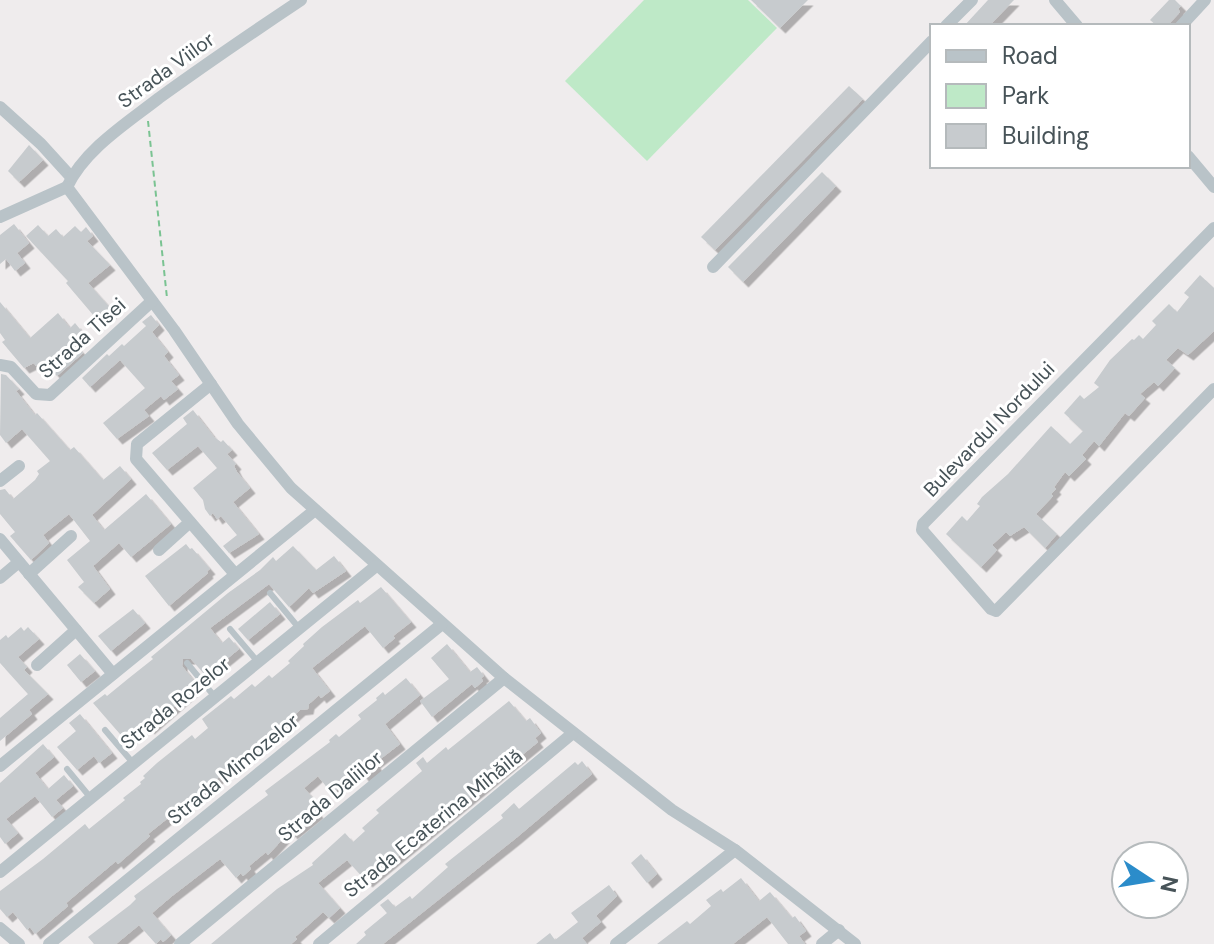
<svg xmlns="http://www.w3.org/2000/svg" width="1214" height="944" viewBox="0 0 1214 944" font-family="'DM Sans',sans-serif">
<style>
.green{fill:#bee9c7}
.building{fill:#c7cbce;filter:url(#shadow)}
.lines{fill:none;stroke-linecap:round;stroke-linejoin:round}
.path{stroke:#7ac392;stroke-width:2;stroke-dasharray:6 4;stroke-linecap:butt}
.lane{stroke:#b9c3c8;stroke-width:6}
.street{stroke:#b9c3c8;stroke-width:12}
.labels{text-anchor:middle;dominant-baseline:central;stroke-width:6;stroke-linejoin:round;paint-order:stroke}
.street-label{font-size:20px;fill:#475358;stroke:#fff}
</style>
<defs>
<filter id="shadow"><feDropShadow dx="5.5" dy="5.5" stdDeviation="0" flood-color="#0004"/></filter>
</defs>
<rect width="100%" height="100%" fill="#efeced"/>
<path class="green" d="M644,0H748L777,28L647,161L565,81Z"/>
<g class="building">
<path d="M751,0H808L780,28Z"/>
<path d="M988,0H1014L989,26H964Z"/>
<path d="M1169,0H1175L1181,6L1178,9L1180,12L1167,26H1157L1150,20Z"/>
<path d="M849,86L863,99L715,250L701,237Z"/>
<path d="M29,145L43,160L19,182L8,171Z"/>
<path d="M822,172L836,186L743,282L728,267Z"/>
<path d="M14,224L29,243L17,253L25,263L15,271L6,259L0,264V235Z"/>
<path d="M38,225L48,236L56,229L63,237L75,226L81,232L86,227L93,236L87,241L110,265L88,283L113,311L100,323L66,283L68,281L26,236Z"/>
<path d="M1200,275L1214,288V331L1188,355L1178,348L1166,360L1175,368L1158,386L1154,382L1140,394L1145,398L1129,416L1125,413L1099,446L1094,441L1082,455L1086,459L1069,476L1065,472L1054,487L1056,489L1051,494L1053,496L1036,514L1057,534L1045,548L1024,527L1010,536L1006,532L992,545L997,550L981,567L946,534L962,516L967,521L980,506L977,504L982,497L1008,474L1051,426L1070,444L1083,431L1064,413L1080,395L1084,399L1099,387L1094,383L1110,360L1132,339L1134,340L1139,335L1143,339L1156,325L1152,321L1169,304L1177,312L1189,297L1184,293Z"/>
<path d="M0,302L30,338L58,313L70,328L75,323L84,334L74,343L83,353L57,376L43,360L36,366L34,363L24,368L2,342L5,340L0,333Z"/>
<path d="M151,315L159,325L152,332L168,352L164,356L179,375L171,381L178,389L164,400L161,396L144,410L149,416L117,439L103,423L145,388L120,360L90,387L82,378L107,354L109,356L122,344L124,346L146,326L142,322Z"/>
<path d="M1,374L6,375L19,389L16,391L35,415L37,413L70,450L74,447L103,480L120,466L131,479L92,515L104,530L146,494L171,524L131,557L119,543L93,566L110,589L94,603L78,587L84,582L67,560L90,541L69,514L43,535L49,543L31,560L10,536L15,532L0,514V490L5,489L13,499L35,480L39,474L37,471L50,461L22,429L6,443L0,435Z"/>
<path d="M193,410L214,437L221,442L223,440L232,450L227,454L236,464L234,466L237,472L250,488L233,502L259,534L229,553L223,546L237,535L221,516L217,519L213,513L210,516L205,509L203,500L193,488L217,468L198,446L167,470L152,453L187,424L183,418Z"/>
<path d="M186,544L190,549L192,548L210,569L207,571L208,573L169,606L145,576Z"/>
<path d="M293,546L316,570L334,556L346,571L313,593L309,588L289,607L269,584L210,628L222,643L229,637L239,649L206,676L191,659H183L182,666L198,686L149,729L147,725L127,742L93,703L105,694L107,696L129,678L153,659L151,657L228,593L260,570L273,557L276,561Z"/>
<path d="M381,587L411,622L393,636L395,638L383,648L365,626L331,653L312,668L330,691L321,698L319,695L309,704L308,709L300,710L282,726L280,723L243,758L148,834L150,836L118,864L116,861L66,903L68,906L35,934L30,927L27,930L13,912L7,917L0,909V891L43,859L85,824L89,829L125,800L123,798L141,784L140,782L145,778L143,776L157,763L192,735L195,739L208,728L202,719L231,696L234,699L252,684L255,687L269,675L272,678L290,663L288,661L304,646L303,644L322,627L358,600L360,603Z"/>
<path d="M270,602L280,614L248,640L238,629Z"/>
<path d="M133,609L145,623L111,651L98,636Z"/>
<path d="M21,627L24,631L28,627L39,639L18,657L27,667L24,670L48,694L29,710L32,714L0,741V718L28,694L0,663V640L6,635L8,638Z"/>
<path d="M447,644L470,672L477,667L484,676L481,678L483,681L475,688L472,684L432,717L420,701L449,679L431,658Z"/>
<path d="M80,654L95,671L81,682L67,665Z"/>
<path d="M406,678L420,695L385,724L400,744L375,763L377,766L364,777L359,770L332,794L318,776L304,788L319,805L315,809L318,813L292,834L290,831L268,855L266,852L249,866L251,869L243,876L241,873L236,878L220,859L172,896L152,913L171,935L163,942L161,939L156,944L139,925L116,944H94L88,937L130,905L136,899L134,896L268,795L265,791L330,742L329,740L336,734L339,737L361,719L358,715L377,700L376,698L383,692L385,695Z"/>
<path d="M509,701L526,721L530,718L541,733L535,738L538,742L367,882L347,860L318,883L340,908L329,918L323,912L295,937L297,939L291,944H211L277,889L313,865L312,863L345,833L353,842L365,831L362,828L379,813L376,810L422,771L416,763L423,757L427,763L446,747L448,750Z"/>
<path d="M80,714L112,753L99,763L94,756L77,770L57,747L76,731L69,723Z"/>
<path d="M43,744L54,757L35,773L48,789L64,775L73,786L56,800L63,808L52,817L35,796L6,819L18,833L5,844L0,837V783Z"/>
<path d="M582,761L592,774L516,838L383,944H356L366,935L364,932L387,913L380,905L388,899L395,907L410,896L412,899L448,867L445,864L503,818L501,815L514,803L519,809L575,762L578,765Z"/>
<path d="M641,854L657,874L647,883L631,863Z"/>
<path d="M741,878L759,901L770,892L792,918L795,916L806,931L799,936L805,944H788L767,917L733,944H657L687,921L690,924L711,906L706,900L721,889L723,892Z"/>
<path d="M609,885L617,896L596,916L601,922L582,938L587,944H536L550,933L555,940L578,922L571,913Z"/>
</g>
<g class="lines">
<path class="path" d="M148,121L167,298"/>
<g class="lane">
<path d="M270,593L299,628"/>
<path d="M230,629L258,662"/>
<path d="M187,663L215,697"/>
<path d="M105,730L133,763"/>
<path d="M67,769L90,797"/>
</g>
<g class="street">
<path d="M1055,0L1077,26"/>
<path d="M946,26L972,0"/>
<path d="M1181,26L1205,0"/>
<path d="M0,107L41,144L71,177"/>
<path d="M1188,156L1214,187"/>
<path d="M67,187L174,330L238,424L291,488L504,678L672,810L735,850L855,944"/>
<path d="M67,187C85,149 127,123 159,98C206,64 253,32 301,0"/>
<path d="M0,217L67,187"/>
<path d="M1214,228L923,524L922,530L991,609L996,611L1214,389"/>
<path d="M713,267L932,41"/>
<path d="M0,365L11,367L36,394L50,395L152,301"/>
<path d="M211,384L137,444L136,459L235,574"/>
<path d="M0,481L19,466"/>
<path d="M0,539L113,674"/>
<path d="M159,550L190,522"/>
<path d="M29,574L71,536"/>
<path d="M0,578L19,562"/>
<path d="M37,665L76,630"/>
<path d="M0,766L315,510"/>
<path d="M0,872L376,566"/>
<path d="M0,928L19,944"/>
<path d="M49,944L442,624"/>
<path d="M180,944L504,678"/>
<path d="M319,944L573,733"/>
<path d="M616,944L735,850"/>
<path d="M822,944L839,930"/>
</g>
</g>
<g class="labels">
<g class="street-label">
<text transform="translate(166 70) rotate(-36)">Strada Viilor</text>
<text transform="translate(82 338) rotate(-42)">Strada Tisei</text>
<text transform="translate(989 429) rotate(-46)">Bulevardul Nordului</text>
<text transform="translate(175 703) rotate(-39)">Strada Rozelor</text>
<text transform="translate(233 769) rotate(-39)">Strada Mimozelor</text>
<text transform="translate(330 796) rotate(-40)">Strada Daliilor</text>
<text transform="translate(433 823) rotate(-39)">Strada Ecaterina Mihăilă</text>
</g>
</g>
<rect x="930" y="24" width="260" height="144" fill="#ffffff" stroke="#b5babc" stroke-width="2"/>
<rect x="946" y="50" width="40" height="12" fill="#b9c3c8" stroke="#b5babc" stroke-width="2"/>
<text x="1002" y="64" font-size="24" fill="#475358">Road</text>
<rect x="946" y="84" width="40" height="24" fill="#bee9c7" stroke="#b5babc" stroke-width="2"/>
<text x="1002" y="104" font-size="24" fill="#475358">Park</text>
<rect x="946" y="124" width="40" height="24" fill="#c7cbce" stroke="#b5babc" stroke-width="2"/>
<text x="1002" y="144" font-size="24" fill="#475358">Building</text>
<g transform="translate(1150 880) rotate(102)"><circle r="38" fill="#ffffff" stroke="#b5babc" stroke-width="2"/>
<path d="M0-6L14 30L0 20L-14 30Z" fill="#2b8cca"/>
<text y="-12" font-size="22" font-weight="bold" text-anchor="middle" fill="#475358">N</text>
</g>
</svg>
